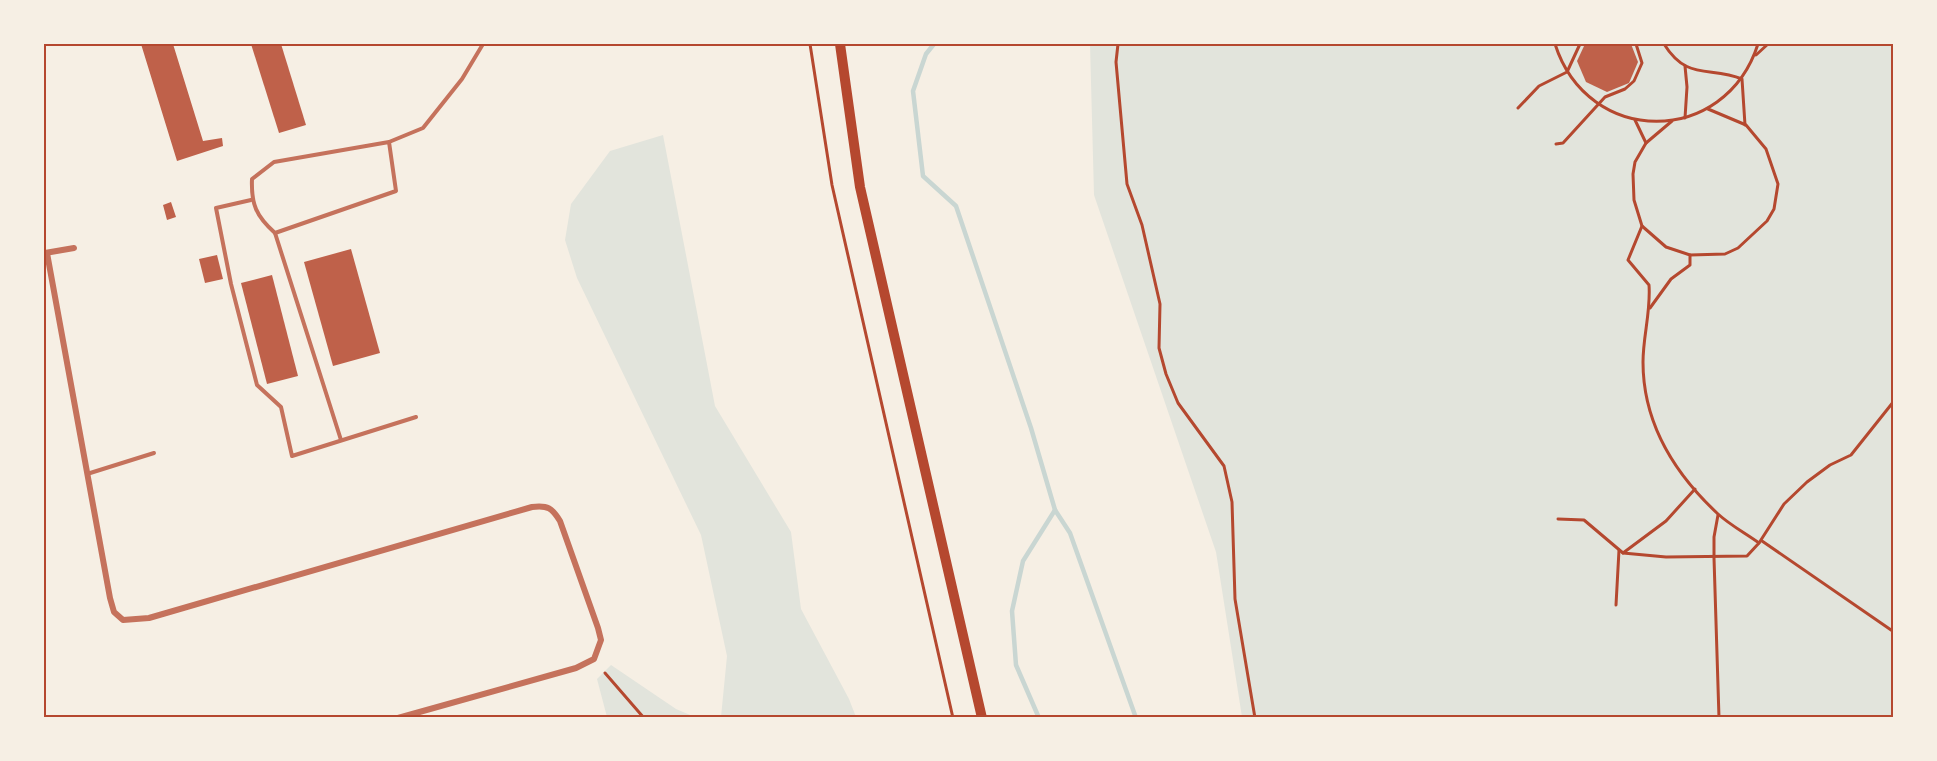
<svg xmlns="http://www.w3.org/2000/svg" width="1937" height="761" viewBox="0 0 1937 761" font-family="'Titillium Web',sans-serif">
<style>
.green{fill:#e2e4dc}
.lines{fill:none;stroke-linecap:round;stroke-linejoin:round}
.stream{stroke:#c9d6d2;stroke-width:4.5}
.building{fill:#bf614a}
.path{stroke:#b5482f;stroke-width:3}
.service{stroke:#c5725c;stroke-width:4}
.minor{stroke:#c5725c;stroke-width:6}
.primary{stroke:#b5482f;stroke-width:10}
.neatline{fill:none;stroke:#b5482f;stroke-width:2}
</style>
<rect width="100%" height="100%" fill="#f6efe4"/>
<g class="green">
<path d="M1090,44H1893V717H1242L1216,552L1094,195Z"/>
<path d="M663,135L715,406L791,532L801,609L849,699L856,717H721L727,656L701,535L577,278L565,240L571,204L610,151Z"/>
<path d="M611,665L676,709L695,717H607L597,679Z"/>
</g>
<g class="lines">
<g class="stream">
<path d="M934,44L926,54L913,91L923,176L956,206L1031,428L1055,510L1070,533L1136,718"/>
<path d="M1039,718L1016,665L1012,611L1023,561L1055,510"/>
</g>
</g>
<g class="building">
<path d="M141,44H173L203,141L222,138L223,146L177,161Z"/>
<path d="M251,44H281L306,125L279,133Z"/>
<path d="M1585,44H1631L1638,62L1629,83L1607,92L1586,82L1577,61Z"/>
<path d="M171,202L176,217L167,220L163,205Z"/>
<path d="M351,249L380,353L333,366L304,262Z"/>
<path d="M217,255L223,279L205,283L199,259Z"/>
<path d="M272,275L298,376L267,384L241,283Z"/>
</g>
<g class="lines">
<g class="path">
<path d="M810,44L832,185L953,718"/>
<path d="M1118,44L1116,62L1127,184L1142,225L1160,304L1159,348L1166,374L1178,403L1224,466L1232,502L1235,599L1255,718"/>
<path d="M1555,44C1588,147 1725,147 1758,44"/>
<path d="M1664,44C1687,81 1709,66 1742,79L1745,125"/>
<path d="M1756,55L1768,44"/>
<path d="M1685,66L1687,87L1685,118"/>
<path d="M1518,108L1539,86L1567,72L1580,44"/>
<path d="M1646,143L1672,121"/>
<path d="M1556,144L1563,143L1605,97L1625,89L1634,81L1642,63L1636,44"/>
<path d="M1642,226L1666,247L1690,255V265L1671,279L1650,308"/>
<path d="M1690,255L1725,254L1738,248L1767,221L1774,209L1778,184L1766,149L1746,125L1708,109"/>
<path d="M1718,515L1714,537V558L1719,718"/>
<path d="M1558,519L1584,520L1623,553L1666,557L1747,556L1759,543C1745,533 1730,525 1718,514C1675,474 1643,423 1643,362C1643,336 1651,311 1649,285L1628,260L1642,226L1634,200L1633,174L1635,162L1646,143L1635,120"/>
<path d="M1762,541L1894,632"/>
<path d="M1759,543L1784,504L1807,482L1830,465L1851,455L1894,401"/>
<path d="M1623,553L1666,521L1695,489"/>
<path d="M1616,605L1619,550"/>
<path d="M605,673L644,718"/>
</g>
<g class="service">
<path d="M389,142L396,191L275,233C256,216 251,204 252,179L274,162L389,142L423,128L462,79L483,44"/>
<path d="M251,200L216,208L231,284L257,385L281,407L292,456L416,417"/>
<path d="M275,233L341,440"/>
<path d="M87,474L154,453"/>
</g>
<g class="minor">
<path d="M45,253L74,248"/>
<path d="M47,253L110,598L114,612L123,620L149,618L532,507C548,505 552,508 560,521L598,628L601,640L594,659L576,668L398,718"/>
</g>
<path class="primary" d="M840,44L860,187L982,718"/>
</g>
<rect width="1937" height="761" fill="none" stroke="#f6efe4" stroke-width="90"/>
<rect x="45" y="45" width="1847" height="671" class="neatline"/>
</svg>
